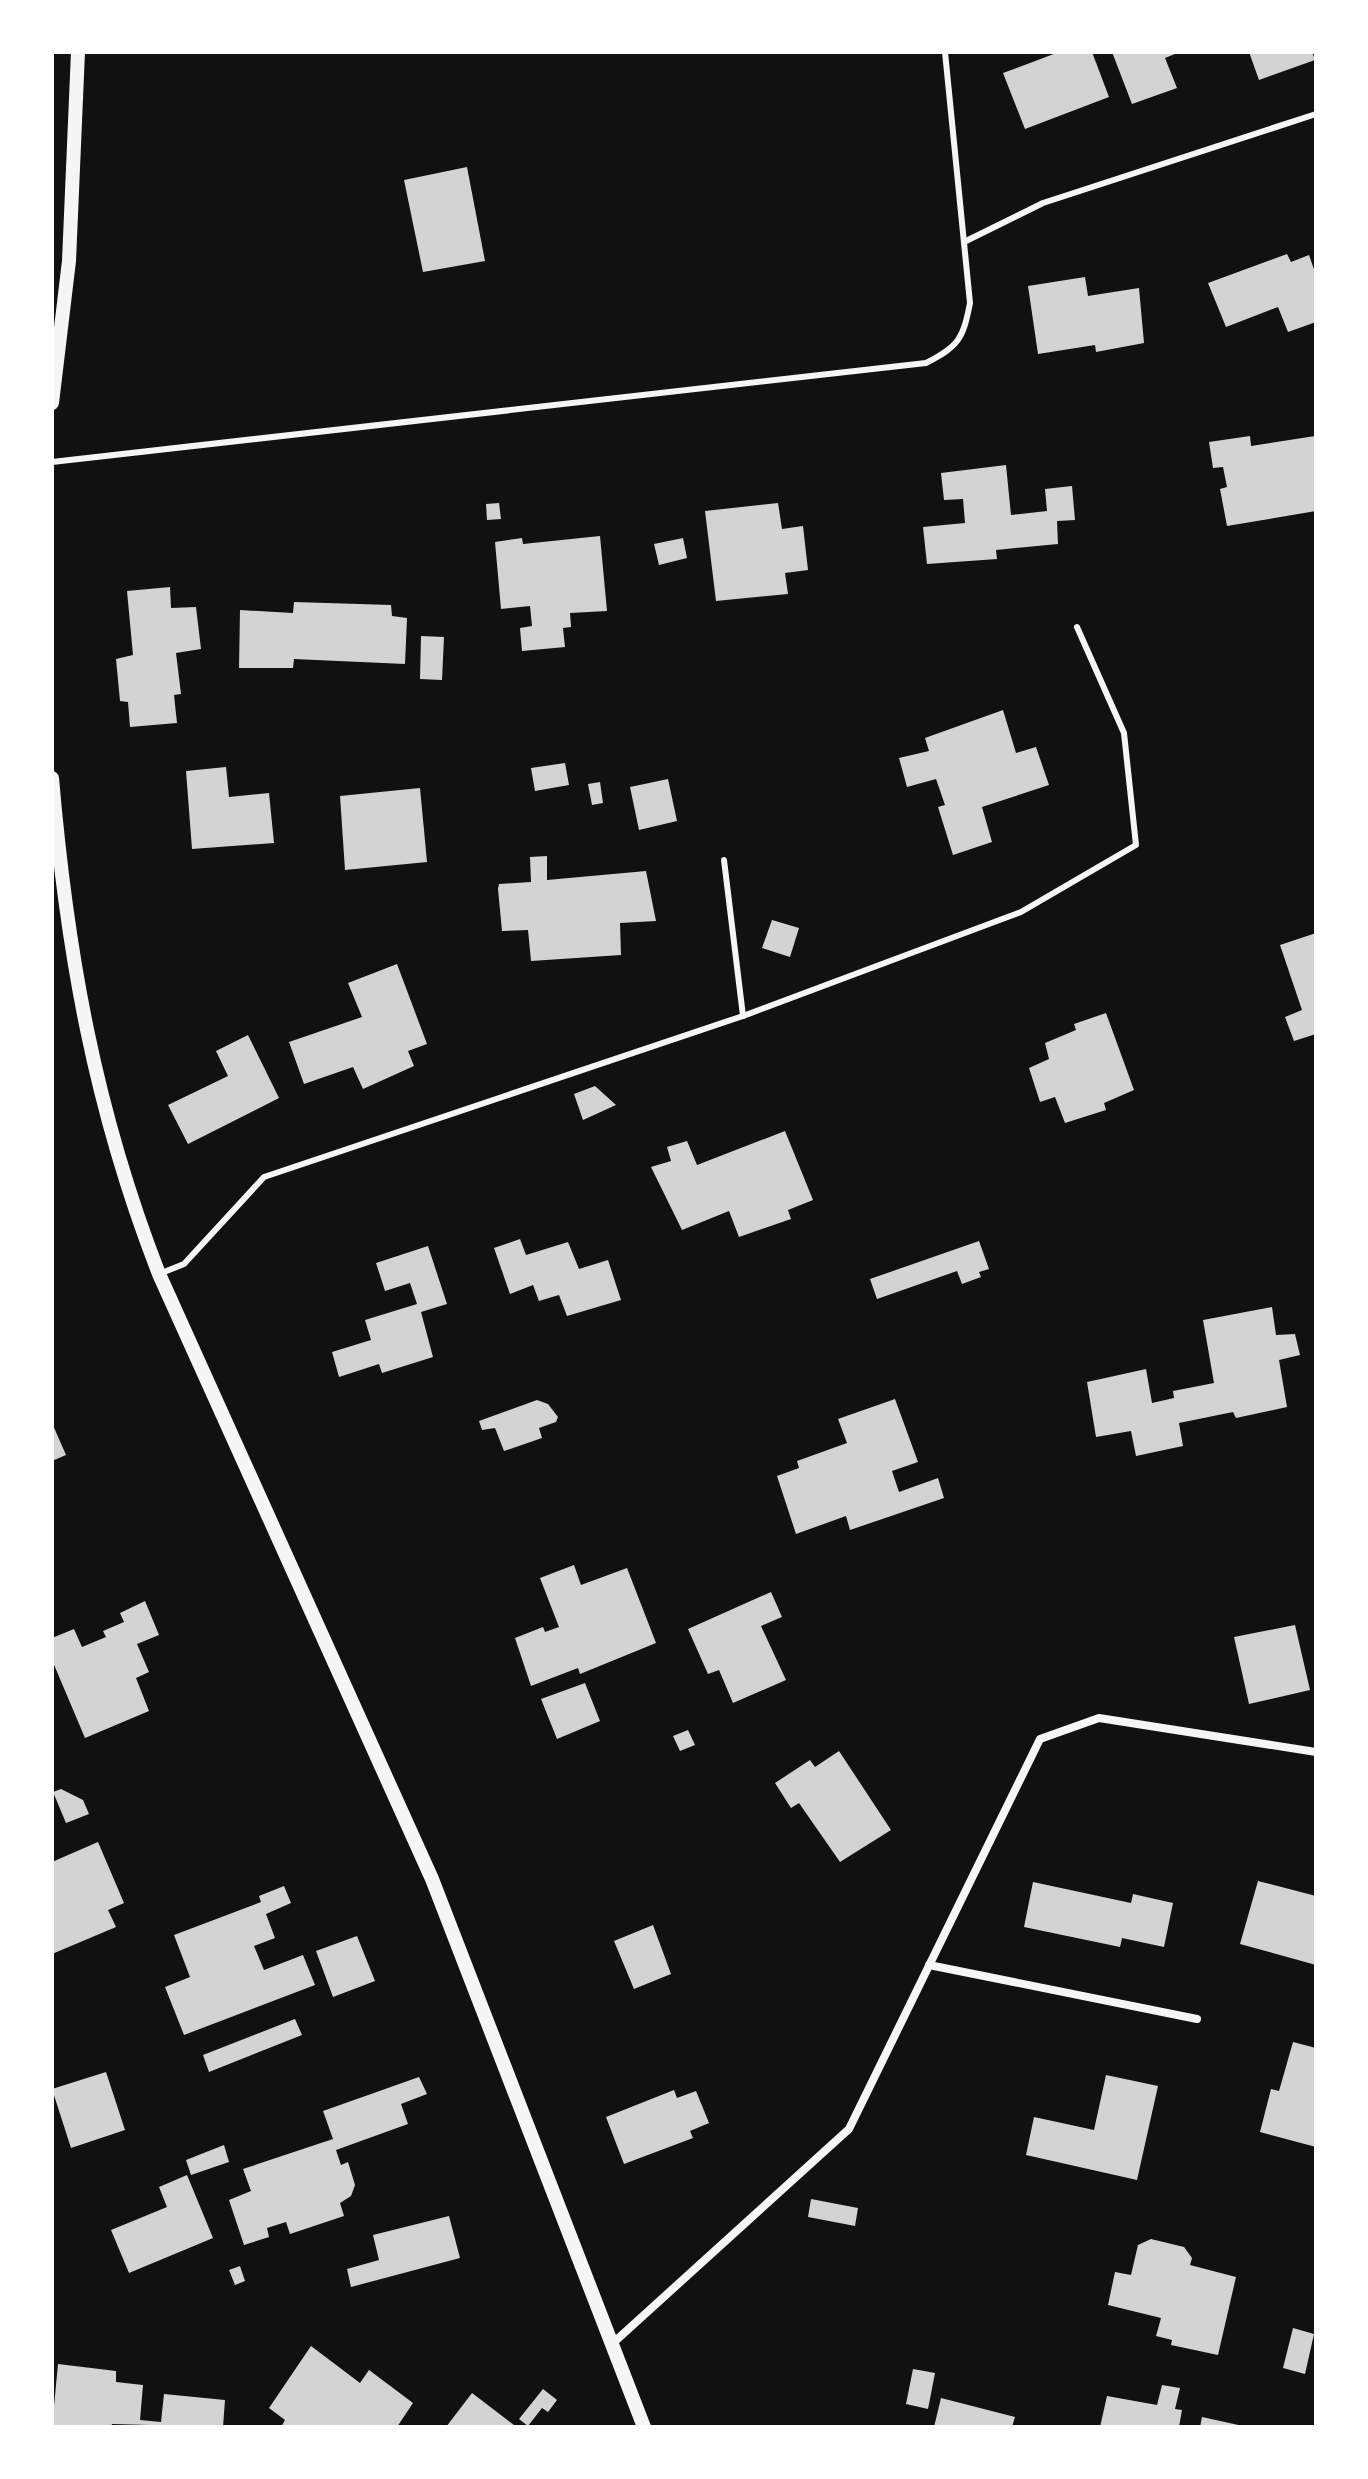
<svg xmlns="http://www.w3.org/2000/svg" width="1368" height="2479" viewBox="0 0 1368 2479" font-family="'DejaVu Sans',sans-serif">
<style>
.building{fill:#d3d3d3}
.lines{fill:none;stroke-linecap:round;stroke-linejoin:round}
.service{stroke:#f5f5f5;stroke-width:6}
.minor{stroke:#f5f5f5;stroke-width:8}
.tertiary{stroke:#f5f5f5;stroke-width:14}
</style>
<rect width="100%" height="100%" fill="#111"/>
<g class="building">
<path d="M1059,52H1092L1109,97L1025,129L1003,73Z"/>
<path d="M1112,52H1180L1165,58L1177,88L1132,104Z"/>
<path d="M1249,52H1312L1315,60L1259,80Z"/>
<path d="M467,167L485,261L423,272L404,180Z"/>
<path d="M1287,254L1291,262L1309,255L1316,275V322L1288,332L1278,307L1226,327L1208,283Z"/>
<path d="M1085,277L1088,296L1139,288L1144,343L1096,352L1095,345L1038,354L1028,286Z"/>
<path d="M1250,436L1251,446L1315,436L1316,511L1227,526L1220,489L1227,487L1223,467L1213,468L1209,442Z"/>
<path d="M1006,465L1011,515L1047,511L1045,489L1072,486L1075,520L1057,521L1058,544L996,550L997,559L927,564L923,527L965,523L963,499L944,500L941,473Z"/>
<path d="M499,503L501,519L487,520L486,504Z"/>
<path d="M778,503L782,529L803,526L808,570L785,573L788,594L716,601L705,511Z"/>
<path d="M600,536L607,611L570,613L571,627L563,628L565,647L522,651L520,628L532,626L530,606L501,609L495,542L522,538L523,544Z"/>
<path d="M683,538L687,558L659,565L654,544Z"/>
<path d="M170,587L171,608L196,607L201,649L176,653L181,694L174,695L177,723L130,727L128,702L120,701L116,659L133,655L127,591Z"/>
<path d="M294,602L391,605L392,616L407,618L405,664L294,659L293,668H239L240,610L293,613Z"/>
<path d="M421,636L444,637L442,680L420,679Z"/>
<path d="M1003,710L1016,753L1036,747L1049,785L982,807L992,842L953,855L938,807L945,805L936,779L907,787L899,758L929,751L925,738Z"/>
<path d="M565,763L569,785L535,791L531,768Z"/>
<path d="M226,767L229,797L269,793L274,843L192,849L186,771Z"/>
<path d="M668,779L677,821L639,830L630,787Z"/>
<path d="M600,782L603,803L592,805L588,784Z"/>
<path d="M420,788L427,862L345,870L340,796Z"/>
<path d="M547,856V880L646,871L656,921L620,923L621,955L531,961L528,930L502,931L498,889L499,884L531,882L530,857Z"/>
<path d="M772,920L799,928L790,957L762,948Z"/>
<path d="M1316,933V1034L1294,1041L1285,1017L1302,1010L1280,945Z"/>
<path d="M397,964L427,1044L408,1051L414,1066L363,1089L353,1067L304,1084L289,1042L362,1017L348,983Z"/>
<path d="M1106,1013L1134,1090L1104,1103L1106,1110L1065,1123L1055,1097L1040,1102L1029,1068L1049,1059L1045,1043L1076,1030L1074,1024Z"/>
<path d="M248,1035L279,1098L188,1144L168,1105L228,1076L216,1051Z"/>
<path d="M595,1086L616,1105L583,1120L574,1094Z"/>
<path d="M785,1131L813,1200L788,1210L791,1219L739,1237L729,1211L682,1230L651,1167L671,1161L667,1147L687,1141L697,1165Z"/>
<path d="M520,1239L526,1255L568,1242L579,1269L608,1260L621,1300L567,1316L559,1295L539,1301L533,1285L510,1294L494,1248Z"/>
<path d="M979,1241L989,1269L979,1272L981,1277L962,1284L957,1271L877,1299L870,1279Z"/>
<path d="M428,1246L447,1304L421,1312L433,1357L382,1373L379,1364L339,1377L332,1352L371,1340L365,1320L417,1304L410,1283L385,1291L376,1263Z"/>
<path d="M1272,1307L1276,1335L1295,1334L1300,1355L1279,1360L1287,1407L1236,1418L1233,1412L1179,1423L1183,1446L1136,1456L1131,1431L1096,1437L1087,1382L1146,1369L1152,1403L1174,1398L1173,1391L1214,1383L1203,1320Z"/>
<path d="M895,1399L918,1462L892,1471L899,1492L938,1478L944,1498L850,1530L846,1516L796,1534L777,1476L799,1468L797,1461L847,1443L838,1419Z"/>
<path d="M537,1400L548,1404L558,1417L556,1422L539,1428L542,1438L504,1451L495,1428L482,1430L479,1421Z"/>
<path d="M52,1423L66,1455L52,1461Z"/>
<path d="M574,1565L581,1585L627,1568L656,1643L580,1674L578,1668L531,1686L515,1638L543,1627L545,1632L559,1627L540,1578Z"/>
<path d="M771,1592L782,1617L761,1626L786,1680L733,1703L719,1670L708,1674L688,1629Z"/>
<path d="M145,1601L159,1635L137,1644L149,1672L136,1678L149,1711L85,1738L52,1660V1638L74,1629L82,1647L106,1637L103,1631L124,1622L120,1613Z"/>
<path d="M1295,1625L1310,1690L1249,1704L1234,1637Z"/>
<path d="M585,1683L600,1721L557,1739L541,1699Z"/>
<path d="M688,1730L695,1745L680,1751L673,1736Z"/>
<path d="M839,1751L891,1830L840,1862L799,1803L791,1808L775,1783L810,1760L815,1767Z"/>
<path d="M61,1789L83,1800L89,1814L66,1823L53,1792Z"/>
<path d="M98,1842L124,1903L108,1910L116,1927L52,1954V1862Z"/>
<path d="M1258,1881L1316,1896V1965L1240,1944Z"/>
<path d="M1033,1882L1131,1903L1133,1894L1173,1903L1164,1947L1122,1938L1120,1947L1024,1927Z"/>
<path d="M284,1886L291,1903L266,1914L275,1938L254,1946L264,1970L303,1955L315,1985L184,2035L165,1987L190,1977L174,1935L261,1902L259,1896Z"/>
<path d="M653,1925L671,1974L634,1989L614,1941Z"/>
<path d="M357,1936L375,1981L333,1997L316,1951Z"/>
<path d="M295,2019L302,2035L209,2072L203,2055Z"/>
<path d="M1293,2042L1316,2048V2147L1260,2132L1271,2089L1279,2091Z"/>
<path d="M106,2072L125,2130L71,2148L52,2089Z"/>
<path d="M1106,2075L1158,2086L1137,2180L1026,2155L1034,2117L1094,2130Z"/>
<path d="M419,2077L427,2094L401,2104L408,2124L336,2150L341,2165L348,2162L355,2185L351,2196L340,2203L344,2216L290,2234L286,2222L267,2228L269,2237L244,2245L229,2200L251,2191L243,2169L333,2139L323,2111Z"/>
<path d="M674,2090L677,2098L696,2091L709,2123L690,2131L693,2138L624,2164L606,2117Z"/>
<path d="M224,2145L229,2162L191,2175L186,2160Z"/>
<path d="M187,2175L213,2238L129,2273L111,2230L167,2207L159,2187Z"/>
<path d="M811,2199L858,2208L855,2226L808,2217Z"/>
<path d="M449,2216L460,2258L351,2287L347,2269L379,2260L373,2235Z"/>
<path d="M1151,2239L1184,2247L1192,2258L1190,2265L1236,2277L1218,2355L1171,2345L1172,2340L1156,2336L1161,2318L1108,2305L1115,2272L1131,2275L1138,2245Z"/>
<path d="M240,2266L245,2281L235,2285L229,2270Z"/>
<path d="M1293,2328L1314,2334L1305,2374L1283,2368Z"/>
<path d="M311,2346L360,2383L369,2370L413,2403L397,2427H281L285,2420L269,2408Z"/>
<path d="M58,2364L116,2371V2382L143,2385L140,2420L161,2422L164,2394L225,2400L223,2427L112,2424L111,2427H52Z"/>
<path d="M913,2369L935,2373L928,2409L906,2404Z"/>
<path d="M1162,2385L1180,2388L1175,2409L1182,2410L1179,2427H1100L1107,2396L1157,2405Z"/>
<path d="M543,2389L557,2400L548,2412L542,2408L528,2426L519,2419Z"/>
<path d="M472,2393L514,2425L512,2427H446Z"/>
<path d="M941,2398L1015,2417L1012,2427H934Z"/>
<path d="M1202,2417L1243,2426V2427H1200Z"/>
</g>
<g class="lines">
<g class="service">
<path d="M964,242L1043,203L1316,114"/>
<path d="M52,462L926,363C959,346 963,339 970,303L945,52"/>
<path d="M724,860L743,1016"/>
<path d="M159,1274L184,1264L264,1177L743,1016L1021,912L1136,845L1124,733L1077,627"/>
</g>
<g class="minor">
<path d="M929,1965L1197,2019"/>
<path d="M612,2344L849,2129L1040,1739L1099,1718L1316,1752"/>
</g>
<g class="tertiary">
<path d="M52,403L69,261L78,52"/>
<path d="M52,778C67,953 95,1110 159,1274L432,1879L644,2427"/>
</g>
</g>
<rect width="1368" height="2479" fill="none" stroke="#ffffff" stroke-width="108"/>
</svg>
